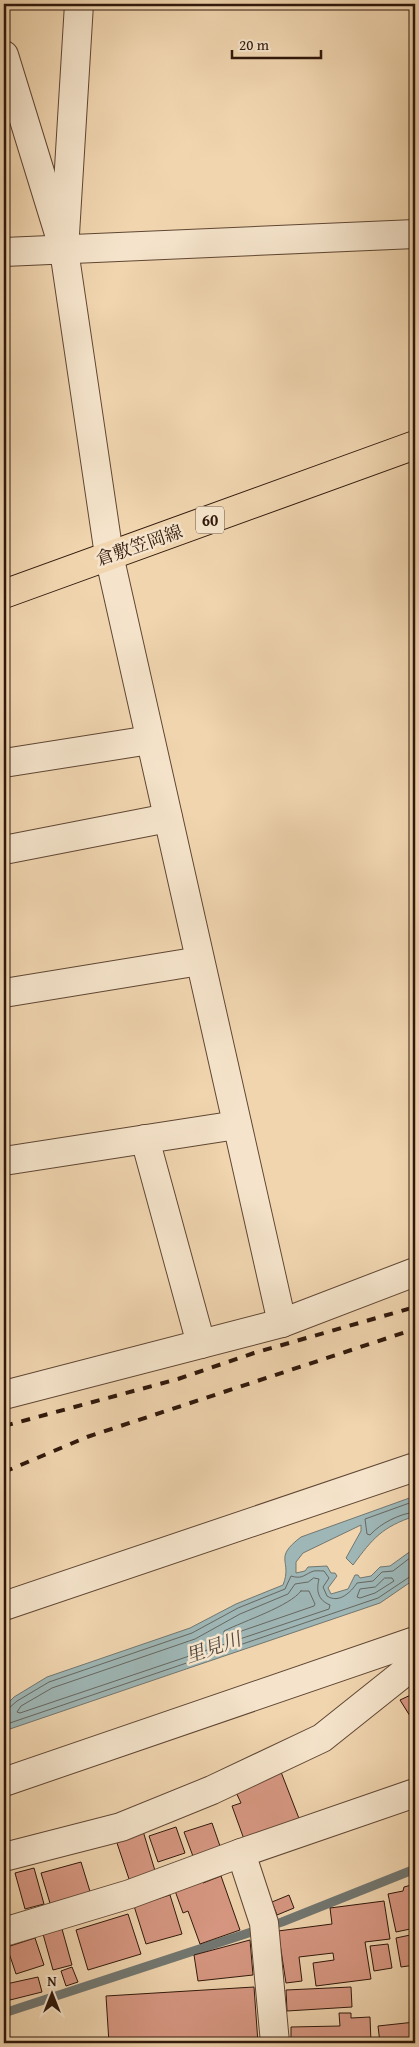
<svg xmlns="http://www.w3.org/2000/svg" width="419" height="2047" viewBox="0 0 419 2047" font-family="'Gentium Book Plus','Noto Serif JP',serif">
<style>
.water{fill:#9eb6b5;stroke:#727771}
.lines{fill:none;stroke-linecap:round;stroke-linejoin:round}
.shore{stroke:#676760;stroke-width:1}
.stream{stroke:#727771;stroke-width:9}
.building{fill:#d79782;stroke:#30180b}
.minor-casing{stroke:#604734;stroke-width:30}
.major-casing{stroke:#30180b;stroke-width:30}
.minor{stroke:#f5e4cb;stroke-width:28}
.major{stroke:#f0d5af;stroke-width:28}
.rail{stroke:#30180b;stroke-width:4;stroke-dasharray:9 9;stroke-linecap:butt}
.labels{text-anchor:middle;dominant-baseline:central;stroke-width:5;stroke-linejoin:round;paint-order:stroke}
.shield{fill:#f5e4cb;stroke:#6b5545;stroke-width:1}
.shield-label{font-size:16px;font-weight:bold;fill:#30180b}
.street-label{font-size:18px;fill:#30180b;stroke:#f5e4cb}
.water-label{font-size:19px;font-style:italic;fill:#51473e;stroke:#f5e4cb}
</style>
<rect width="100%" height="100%" fill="#f0d5af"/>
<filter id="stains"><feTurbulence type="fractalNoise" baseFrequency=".004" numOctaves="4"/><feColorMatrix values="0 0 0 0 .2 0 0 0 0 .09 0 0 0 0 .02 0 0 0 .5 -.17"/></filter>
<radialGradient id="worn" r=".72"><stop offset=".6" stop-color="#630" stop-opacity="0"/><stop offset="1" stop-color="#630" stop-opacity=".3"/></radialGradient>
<path class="water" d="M415,1496V1516C382,1527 373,1538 353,1565L346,1558L361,1531V1525L303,1553L296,1562V1573L305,1571L308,1567L327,1566L331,1573H335L337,1576L328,1588L331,1594L348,1589L355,1575H358L360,1578L371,1576L380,1567L390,1566L415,1548V1579L380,1603L4,1731V1707L14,1697L47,1677L190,1628L236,1604L283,1585C293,1560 272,1559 301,1537Z"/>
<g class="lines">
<g class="shore">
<path d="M415,1501L365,1519L367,1534L370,1535C381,1523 399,1514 415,1512"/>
<path d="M314,1578L319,1579C316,1591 318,1600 330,1605L329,1609L20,1713L17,1712L21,1706L52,1688L195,1639L240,1614L288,1594L295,1584L308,1582Z"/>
<path d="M385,1578H392L394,1581L375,1593L360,1598L357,1597L360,1589L375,1587Z"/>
<path d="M301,1591H309L315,1604L314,1606L227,1636L224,1635V1631C244,1621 290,1606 301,1591Z"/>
<path d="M4,1710L8,1709L17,1701L49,1682L192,1633L238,1608L285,1589L291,1576C301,1579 303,1576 311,1572C314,1570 320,1571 324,1571L329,1578L323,1587L327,1596C339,1604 351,1592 357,1583L373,1581L382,1572L393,1571L415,1554"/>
<path d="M4,1725L378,1598L411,1576H415"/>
</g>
<path class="stream" d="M4,2013L282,1922L415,1869"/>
</g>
<g class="building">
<path d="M415,1693V1724L400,1700Z"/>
<path d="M281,1772L300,1821L245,1842L232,1806L241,1803L235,1790Z"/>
<path d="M212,1823L221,1849L194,1859L184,1832Z"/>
<path d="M176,1827L185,1853L158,1862L149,1836Z"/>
<path d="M143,1831L156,1874L130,1882L116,1840Z"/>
<path d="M81,1862L92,1898L52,1910L41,1873Z"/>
<path d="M34,1868L44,1904L25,1909L15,1873Z"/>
<path d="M221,1876L240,1930L200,1944L188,1911L183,1913L174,1888L199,1879L203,1883Z"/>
<path d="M415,1884V1928L396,1932L388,1894L403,1891L404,1887Z"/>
<path d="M170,1895L182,1934L146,1944L134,1906Z"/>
<path d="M289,1895L294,1908L277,1915L272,1902Z"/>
<path d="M384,1901L390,1939L365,1942L371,1979L316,1986L313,1963L334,1960L333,1953L299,1957L302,1981L286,1983L278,1931L332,1924L330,1908Z"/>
<path d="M128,1914L141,1954L88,1970L76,1930Z"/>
<path d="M62,1929L72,1965L53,1970L43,1934Z"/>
<path d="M415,1934V1965L401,1967L396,1938Z"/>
<path d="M35,1938L44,1965L16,1974L7,1947Z"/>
<path d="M250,1940L253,1975L198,1981L194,1955Z"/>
<path d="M388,1944L392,1968L374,1971L370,1946Z"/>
<path d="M72,1967L78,1982L66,1986L61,1971Z"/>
<path d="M38,1977L42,1992L10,2000L6,1984Z"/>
<path d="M254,1987L258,2043H109L106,1996Z"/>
<path d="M351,1987L352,2007L287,2011L286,1990Z"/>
<path d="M339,2013H351V2018L370,2017L371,2043H291V2027L340,2026Z"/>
<path d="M415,2022V2043H380L378,2026Z"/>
</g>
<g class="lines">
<g class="minor-casing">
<g id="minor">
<path d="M4,55L64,250L109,555L282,1323"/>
<path d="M65,234L79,4"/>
<path d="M4,252L415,234"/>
<path d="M4,763L150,740"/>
<path d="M4,850L168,818"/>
<path d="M4,993L200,961"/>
<path d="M145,1139L201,1344"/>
<path d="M4,1161L237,1125"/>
<path d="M4,1395L282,1323L415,1272"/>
<path d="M4,1606L415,1467"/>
<path d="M4,1782L415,1641"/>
<path d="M241,1853L264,1923L275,2043"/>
<path d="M4,1857L121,1827L212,1790L322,1738L401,1675L415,1659"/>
<path d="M4,1932L130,1894L241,1853L415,1793"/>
</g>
</g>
<g class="major-casing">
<path id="major" d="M4,594L415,445"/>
</g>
<use href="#minor" class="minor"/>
<use href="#major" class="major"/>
<g class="rail">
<path d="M4,1426L178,1379L254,1353L415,1307"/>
<path d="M4,1472L87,1437L415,1329"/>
</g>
</g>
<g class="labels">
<rect class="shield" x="196" y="506.5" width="28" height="27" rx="4"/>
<g class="shield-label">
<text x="210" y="520">60</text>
</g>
<g class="street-label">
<text transform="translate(139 545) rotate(-19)">倉敷笠岡線</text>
</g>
<g class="water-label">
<text transform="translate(213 1647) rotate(-19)">里見川</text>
</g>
</g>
<rect width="419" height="2047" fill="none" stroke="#f0d5af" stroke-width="20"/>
<rect x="5" y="5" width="409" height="2037" fill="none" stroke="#30180b" stroke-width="2.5"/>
<rect x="10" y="10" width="399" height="2027" fill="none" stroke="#30180b"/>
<g transform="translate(52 1994)" stroke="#f5e4cb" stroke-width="4" paint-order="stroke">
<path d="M0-4L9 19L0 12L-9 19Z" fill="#30180b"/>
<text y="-8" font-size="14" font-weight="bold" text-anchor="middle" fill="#30180b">N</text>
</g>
<path d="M232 50v8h89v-8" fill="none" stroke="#30180b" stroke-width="2.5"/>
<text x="239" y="50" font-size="15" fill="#30180b" stroke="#f5e4cb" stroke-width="4" paint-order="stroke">20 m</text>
<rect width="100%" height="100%" filter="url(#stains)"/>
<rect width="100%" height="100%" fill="url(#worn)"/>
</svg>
